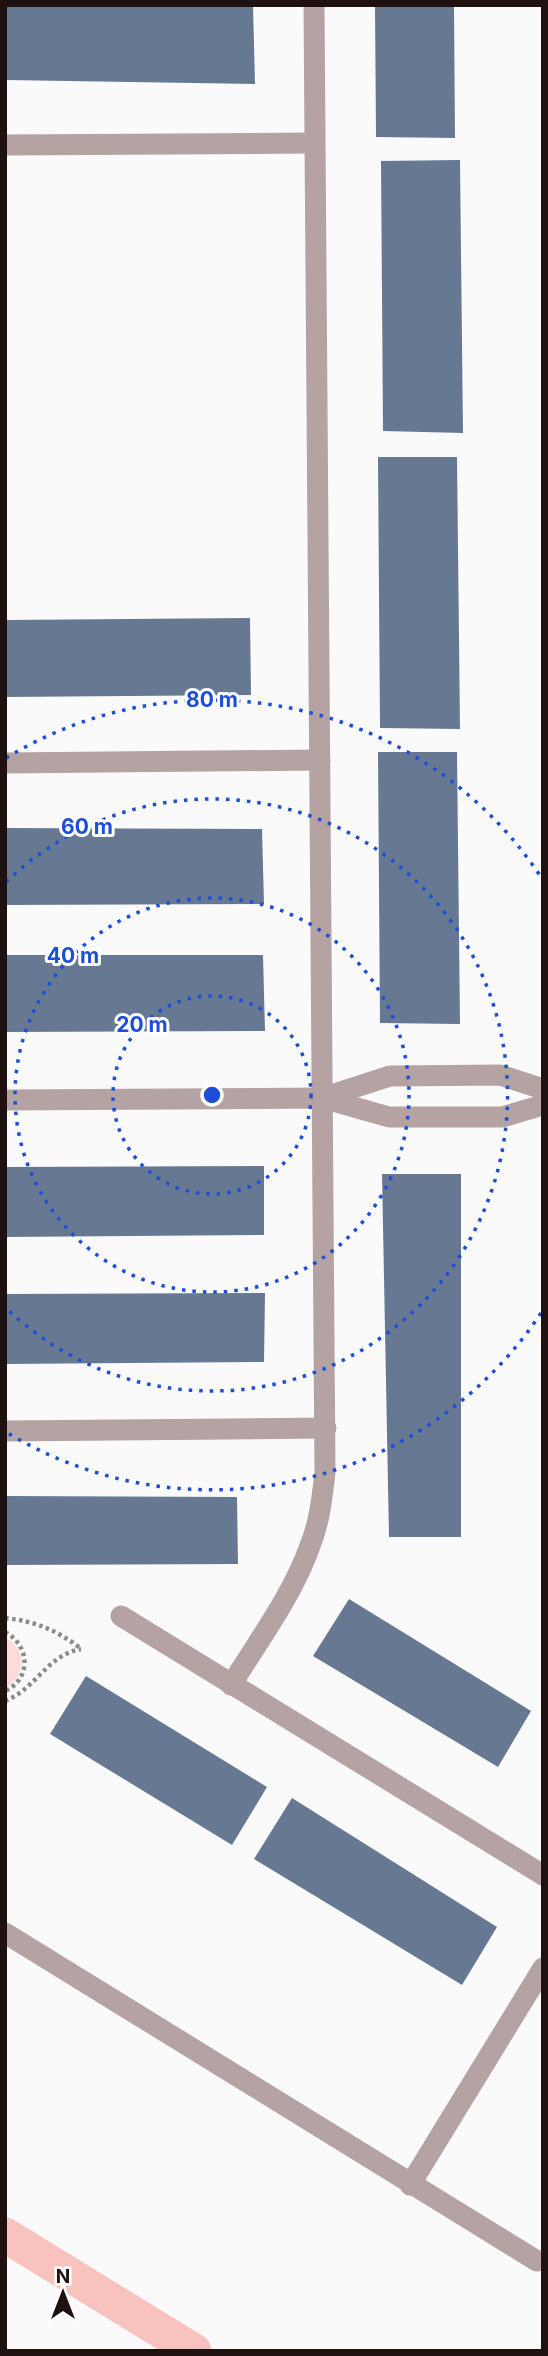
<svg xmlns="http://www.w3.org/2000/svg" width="548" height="2356" viewBox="0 0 548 2356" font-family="Inter,sans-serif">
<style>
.park{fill:#fcdcda}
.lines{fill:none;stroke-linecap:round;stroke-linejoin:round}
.canal{stroke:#f8c2bf;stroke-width:35}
.building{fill:#677992}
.path{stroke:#908989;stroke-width:4.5;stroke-dasharray:3.5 3.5;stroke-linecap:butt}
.minor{stroke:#b4a3a2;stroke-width:21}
.ring{fill:none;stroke:#1d4ed8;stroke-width:3.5;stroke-dasharray:3.5 7}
.centre{fill:#1d4ed8;stroke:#fff;stroke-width:3.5}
.ring-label{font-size:21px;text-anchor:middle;font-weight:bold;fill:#1d4ed8;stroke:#fff;stroke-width:6;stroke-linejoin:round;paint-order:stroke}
</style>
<rect width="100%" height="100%" fill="#fafafa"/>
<path class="park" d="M5,1637C27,1649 27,1676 5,1688Z"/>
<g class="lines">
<path class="canal" d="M5,2235L194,2351"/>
</g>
<g class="building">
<path d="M5,5H253L255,84L5,80Z"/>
<path d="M375,5H454L455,138L376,137Z"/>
<path d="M460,160L463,433L383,431L381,161Z"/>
<path d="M378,457H457L460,729L380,728Z"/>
<path d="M250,618L251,695L5,697V620Z"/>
<path d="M378,752H457L460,1024L380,1023Z"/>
<path d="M5,828L262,829L264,904L5,905Z"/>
<path d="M5,955H263L265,1031L5,1032Z"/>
<path d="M264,1166V1235L5,1237V1167Z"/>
<path d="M382,1174H461V1537H389Z"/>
<path d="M265,1293L264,1362L5,1364V1294Z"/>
<path d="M5,1496L237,1497L238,1564L5,1565Z"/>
<path d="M349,1599L531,1711L498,1767L313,1656Z"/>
<path d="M86,1676L267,1787L232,1845L50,1734Z"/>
<path d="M292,1798L497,1927L462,1985L254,1859Z"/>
</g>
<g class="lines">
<g class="path">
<path d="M5,1618C34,1621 57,1630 80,1648"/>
<path d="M5,1632C30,1645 32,1679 5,1691"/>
<path d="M5,1701C36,1689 47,1655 81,1649"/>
</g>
<g class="minor">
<path d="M5,145L314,143"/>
<path d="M5,763L320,760"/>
<path d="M322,1098L390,1076L500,1075L543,1089"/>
<path d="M5,1100L322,1098L389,1117H502L543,1105"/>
<path d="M5,1431L326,1428"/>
<path d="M121,1616L543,1875"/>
<path d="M231,1685C259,1640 294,1593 311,1543C320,1520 322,1497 325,1473L314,5"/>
<path d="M5,1933L537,2261"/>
<path d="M410,2185L543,1968"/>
</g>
</g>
<g class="ring">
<circle cx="212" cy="1095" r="99"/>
<circle cx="212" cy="1095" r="197"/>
<path d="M6 882A296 296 0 1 1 6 1308"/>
<path d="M541 1313A395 395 0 0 1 6 1432M6 758A395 395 0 0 1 541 877"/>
</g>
<circle cx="212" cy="1095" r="10" class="centre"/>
<g class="ring-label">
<text x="212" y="707">80 m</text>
<text x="87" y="834">60 m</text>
<text x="73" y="963">40 m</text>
<text x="142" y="1032">20 m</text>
</g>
<rect width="548" height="2356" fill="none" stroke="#1e1110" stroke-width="14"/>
<g transform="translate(63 2293)" stroke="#ffffff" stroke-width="5" paint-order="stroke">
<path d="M0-5L12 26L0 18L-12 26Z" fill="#1e1110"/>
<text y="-10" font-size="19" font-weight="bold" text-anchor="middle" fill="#1e1110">N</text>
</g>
</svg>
